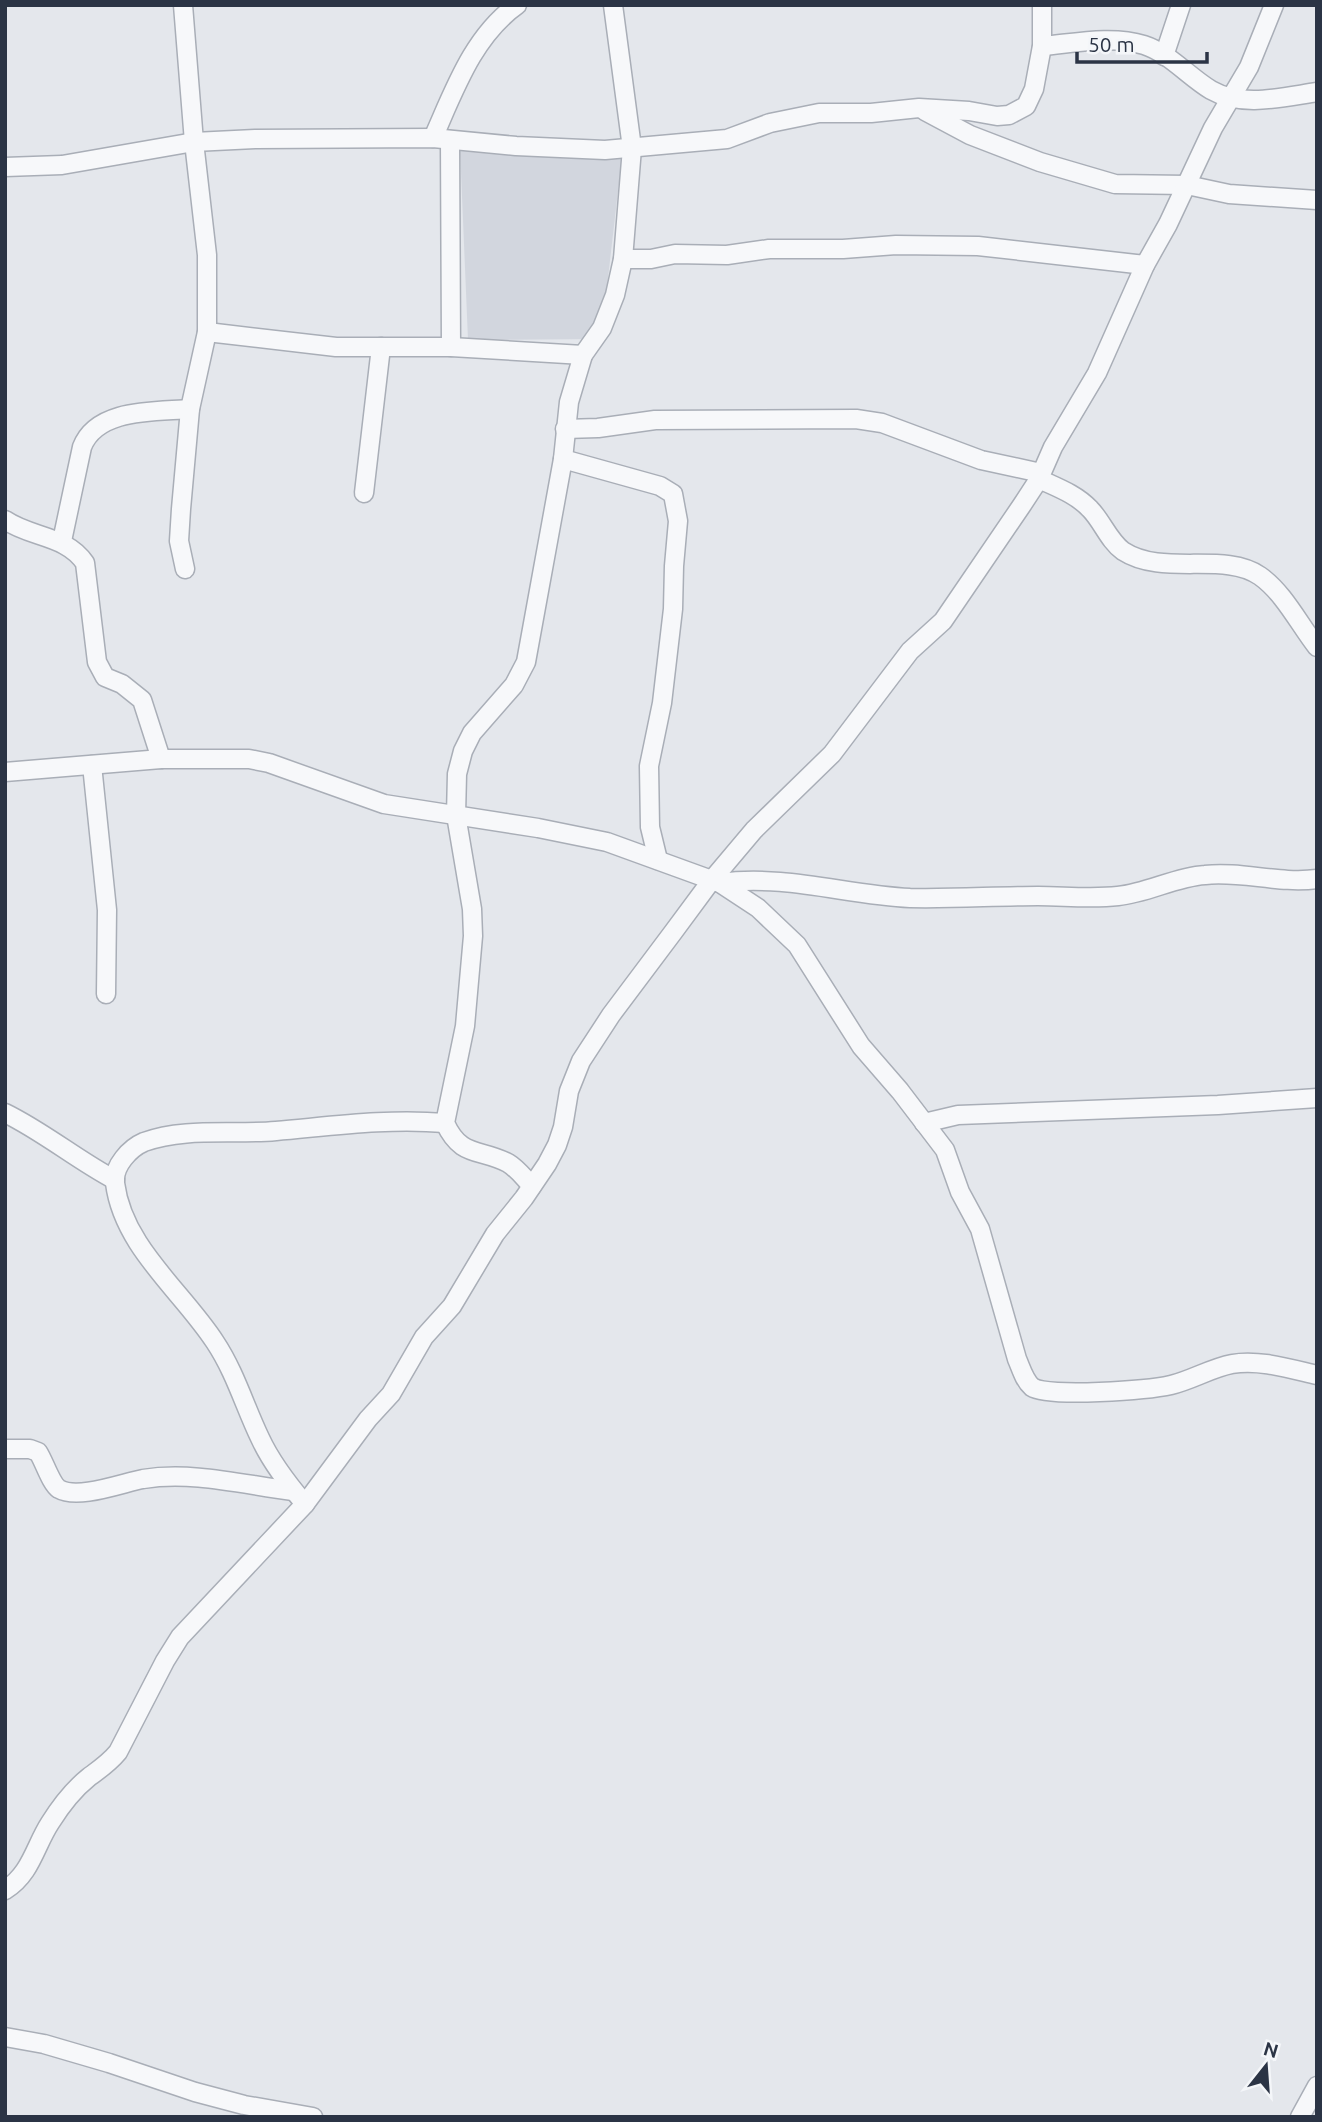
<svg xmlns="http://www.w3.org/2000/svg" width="1322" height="2122" viewBox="0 0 1322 2122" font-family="Ubuntu,sans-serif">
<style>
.built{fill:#d2d6de}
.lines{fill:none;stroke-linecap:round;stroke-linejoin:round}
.minor-casing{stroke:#a9aeb7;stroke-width:21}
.minor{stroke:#f7f8fa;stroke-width:18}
</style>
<rect width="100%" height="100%" fill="#e4e7ec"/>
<path class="built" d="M460,148L622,156L601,339L468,340Z"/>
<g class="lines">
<g class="minor-casing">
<g id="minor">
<path d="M183,5L194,142L207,255V332L190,409L181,509L179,541L185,569"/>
<path d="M1042,46C1075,43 1112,35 1144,45C1169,53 1189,77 1211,90C1242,108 1283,97 1317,92"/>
<path d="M1164,56L1181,5"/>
<path d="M925,111L970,135L1040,162L1115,184L1187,185L1229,194L1317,200"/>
<path d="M433,138C454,91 473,36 517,5"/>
<path d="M450,140L451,347"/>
<path d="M5,167L62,165L194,142L255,139L433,138L516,146L605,150L727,139L770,123L819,113H871L919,108L969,111L997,116L1009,115L1026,106L1034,89L1042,46V5"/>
<path d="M623,259H651L675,254L727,255L769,249H843L896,245L978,246L1145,265"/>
<path d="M207,332L336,347H451L583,355"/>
<path d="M565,429L598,428L655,420L856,419L882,423L981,460L1041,473"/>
<path d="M563,459L660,486L673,494L678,521L674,566L673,609L662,703L649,766L650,827L658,860"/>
<path d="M1039,479C1056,487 1076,494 1090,509C1102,521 1109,541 1123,551C1163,577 1224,551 1260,576C1284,593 1299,624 1317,647"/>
<path d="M364,493L381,347"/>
<path d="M5,520C31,538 66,535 85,563L97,662L105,677L122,684L142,700L161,759"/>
<path d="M62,541L82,447C97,408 155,412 190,409"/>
<path d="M92,765L107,910L106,994"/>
<path d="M5,772L161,759H249L269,763L384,804L538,828L607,842L720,883L758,908L797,945L861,1046L900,1091L945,1150L960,1192L980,1229L1017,1359C1021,1368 1024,1380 1032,1387C1048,1398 1149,1390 1171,1385C1192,1380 1211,1368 1232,1364C1259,1359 1291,1369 1317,1375"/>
<path d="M720,883C784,874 847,895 910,898C953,899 995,896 1038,896C1064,896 1092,899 1118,896C1148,893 1175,877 1205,875C1242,871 1279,884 1317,879"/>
<path d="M5,1113C44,1132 77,1160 115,1180"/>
<path d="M924,1123L958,1115L1218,1105L1317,1098"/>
<path d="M532,1186C524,1178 518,1169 508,1163C479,1148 461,1158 445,1123L465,1026L473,936L472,909L456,815L457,774L463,751L472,733L514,685L526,662L563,459L569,402L583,355L602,328L615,295L623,259L632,148L613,5"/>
<path d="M5,1449H30L38,1452C44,1461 51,1484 59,1489C78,1500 122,1483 143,1479C193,1471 244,1485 293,1491"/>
<path d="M305,1504C288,1484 271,1462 260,1438C245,1407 235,1372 215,1342C182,1291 123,1247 115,1183C113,1166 130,1148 144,1142C185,1127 233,1135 276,1131C333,1126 388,1118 445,1123"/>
<path d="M5,1890C31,1874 35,1846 50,1823C60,1807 74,1789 89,1777C100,1769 109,1763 118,1752L165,1661L180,1637L305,1504L368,1419L391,1394L424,1337L452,1306L495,1234L524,1198L547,1164L557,1145L563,1127L569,1091L581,1061L611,1015L674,931L711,881L754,830L832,754L910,651L943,621L1022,505L1039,479L1053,447L1097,373L1145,265L1168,224L1213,128L1249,67L1274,5"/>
<path d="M5,2037L44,2044L109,2063L195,2092L244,2105L313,2117"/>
<path d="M1300,2117L1317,2086"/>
</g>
</g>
<use href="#minor" class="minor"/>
</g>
<rect width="1322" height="2122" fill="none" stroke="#2b3445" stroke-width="14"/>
<g transform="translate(1266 2066) rotate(17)" stroke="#f4f6f9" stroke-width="5" paint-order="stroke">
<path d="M0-5L12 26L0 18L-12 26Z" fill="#2b3445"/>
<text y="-10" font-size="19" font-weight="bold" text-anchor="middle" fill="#2b3445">N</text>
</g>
<path d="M1077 52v10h130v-10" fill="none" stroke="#2b3445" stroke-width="3.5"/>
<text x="1088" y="52" font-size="21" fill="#2b3445" stroke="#f4f6f9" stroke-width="5" paint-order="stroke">50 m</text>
</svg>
